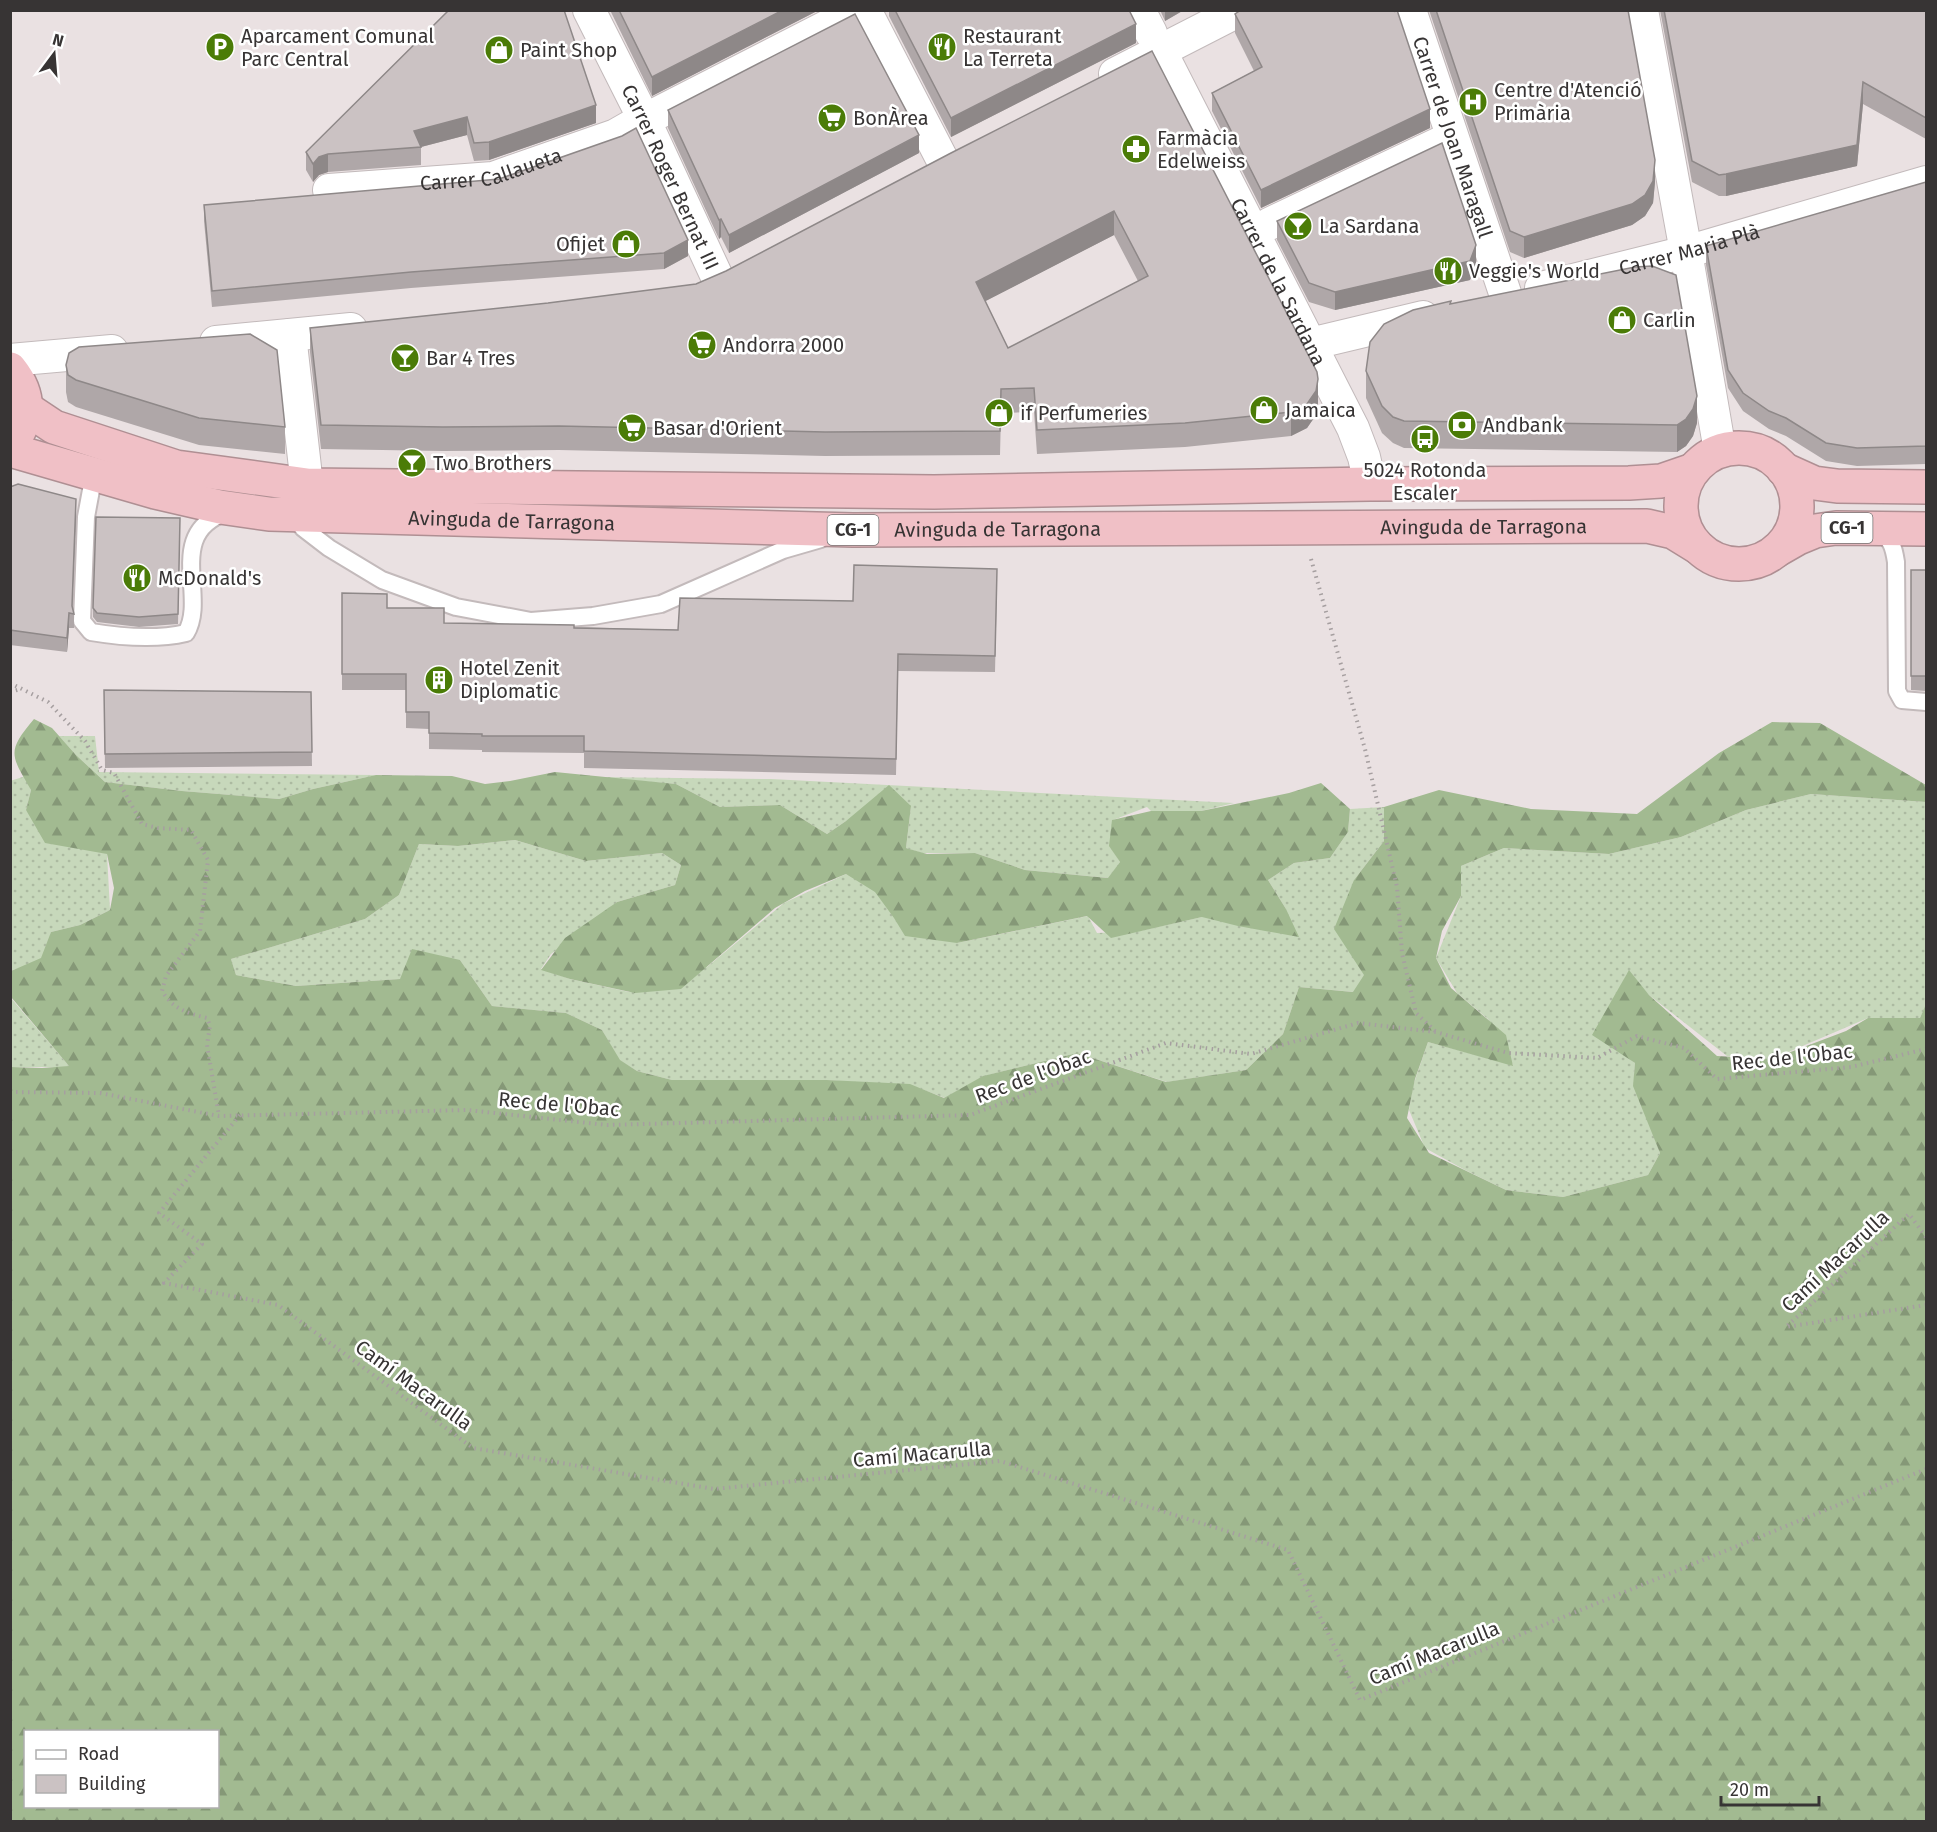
<svg xmlns="http://www.w3.org/2000/svg" width="1937" height="1832" viewBox="0 0 1937 1832" font-family="'Fira Sans',sans-serif">
<style>
.grass{fill:url(#grass-dots)}
.forest{fill:url(#forest-firs);fill-rule:evenodd}
.lines{fill:none;stroke-linecap:round;stroke-linejoin:round}
.lane-casing{stroke:#c3babb;stroke-width:20}
.street-casing{stroke:#c3babb;stroke-width:34}
.highway-casing{stroke:#af8f93;stroke-width:36}
.path{stroke:#a69fa0;stroke-width:4;stroke-dasharray:1.5 4.5;stroke-linecap:butt}
.lane{stroke:#fff;stroke-width:16}
.street{stroke:#fff;stroke-width:32}
.highway{stroke:#f0c0c6;stroke-width:33}
.wall{fill:#afa7a8;fill-rule:evenodd}
.shaded-wall{fill:#8e8888}
.building{fill:#cbc2c3;stroke:#8e8888;stroke-width:1.5;fill-rule:evenodd}
.labels{text-anchor:middle;dominant-baseline:central;stroke-width:5;stroke-linejoin:round;paint-order:stroke}
.shield{fill:#fff;stroke:#737171;stroke-width:1.5}
.shield-label{font-size:18px;font-weight:bold;fill:#373434}
.poi-label{font-size:20px;fill:#373434;stroke:#fff;text-anchor:start}
.street-label{font-size:20px;fill:#373434;stroke:#fff}
</style>
<defs>
<pattern id="grass-dots" width="8" height="8" patternUnits="userSpaceOnUse" patternTransform="scale(1.5)"><rect width="8" height="8" fill="#c7d8bb"/><path d="M2 2h.1M6 6h.1" fill="none" stroke="#acbaa1" stroke-width="1.8" stroke-linecap="round"/></pattern>
<pattern id="forest-firs" width="22" height="20" patternUnits="userSpaceOnUse" patternTransform="scale(1.5)"><rect width="22" height="20" fill="#a2ba91"/><path d="M5 1l3.5 6h-7zM16 11l3.5 6h-7z" fill="#859877"/></pattern>
</defs>
<rect width="100%" height="100%" fill="#eae1e2"/>
<g class="grass">
<path d="M59,736H95L99,772L376,775L313,789L279,799L182,791L105,782L76,755Z"/>
<path d="M26,776L31,790L26,810L107,854L110,910L80,925L51,932L46,959L10,971V781Z"/>
<path d="M594,777L771,779L1234,803L1201,811H1151L1147,807L1113,820L1110,846L1120,862L1109,878L1025,870L975,853H922L906,848L911,806L846,821L827,834L780,805L720,807L676,784Z"/>
<path d="M1811,794L1926,802V1005L1920,1018H1868L1772,1059L1727,1056L1649,995L1627,974L1595,1033L1635,1063L1634,1082L1660,1153L1648,1175L1563,1197L1506,1190L1465,1170L1425,1148L1409,1110L1413,1086L1428,1042L1513,1065L1488,1019L1457,993L1436,958L1461,896V866L1504,848L1609,854L1681,837L1746,810Z"/>
<path d="M1384,807V841L1354,880L1365,975L1354,992L1299,987L1283,1034L1246,1070L1167,1082L1077,1053L984,1076L945,1098L916,1087L827,1080H672L637,1071L619,1060L602,1030L566,1013L492,1006L460,960L400,979L296,986L236,975L231,959L365,919L399,895L419,844L458,846L515,840L586,861L662,853L681,865L675,885L617,902L574,938L551,954L541,969L570,979L629,992L707,967L784,903L846,874L877,885L957,943L1088,916L1097,933L1140,931L1202,917L1286,909L1268,880L1294,863L1330,858L1348,832L1350,809Z"/>
<path d="M10,997L70,1067H11Z"/>
</g>
<path class="forest" d="M34,719L52,728L76,755L105,782L182,791L279,799L313,789L376,775L452,776L485,784L510,781L555,772L676,784L720,807L780,805L827,834L846,821L889,785L911,806L906,848L927,854L975,853L1025,870L1108,878L1120,862L1109,846L1112,820L1151,811H1201L1289,793L1321,783L1350,809L1348,832L1330,858L1294,863L1268,880L1286,909L1299,937L1238,926L1202,917L1111,938L1087,916L957,943L905,936L894,918L875,892L846,874L805,891L775,908L681,989L635,993L570,979L541,970L565,938L617,902L675,885L681,865L662,853L586,861L515,840L458,846L419,844L399,895L365,919L231,959L236,975L296,986L400,979L412,949L460,960L492,1006L566,1013L602,1030L620,1060L637,1071L672,1080H827L910,1084L944,1098L983,1076L1077,1053L1166,1082L1246,1070L1283,1034L1299,987L1353,992L1364,975L1334,929L1354,880L1384,841V807L1439,790L1531,809L1637,814L1719,753L1772,722L1820,723L1926,785V802L1811,794L1746,810L1681,837L1609,854L1504,848L1461,866V896L1442,931L1436,958L1451,988L1506,1035L1513,1066L1428,1042L1415,1079L1407,1118L1429,1153L1506,1190L1563,1197L1648,1175L1660,1153L1633,1086L1635,1063L1592,1035L1629,970L1649,995L1717,1056L1772,1059L1846,1031L1868,1018H1920L1926,1004V1821H11V1067L42,1068L69,1066L11,997V971L41,958L51,932L80,925L110,910L114,888L107,854L45,843L26,810L31,790C11,755 6,752 34,719ZM26,1732H218V1806H26Z"/>
<g class="lines">
<g class="lane-casing">
<g id="lane">
<path d="M94,474L86,517L82,621L91,632C121,637 156,640 186,633C208,597 164,533 227,512"/>
<path d="M294,516L303,528L329,548L382,580L456,607L531,621L593,616L661,604L783,550L821,539"/>
<path d="M1878,531C1892,538 1894,549 1896,562L1897,691L1902,700L1926,702"/>
</g>
</g>
<g class="street-casing">
<g id="street">
<path id="s1" d="M589,10L644,119L718,279"/>
<path d="M865,10L943,161"/>
<path d="M1139,10L1151,33"/>
<path id="s2" d="M1410,10L1506,296"/>
<path d="M1642,10L1686,252L1720,451"/>
<path id="s3" d="M1161,52L1353,428L1364,457L1370,484"/>
<path d="M1115,74L1240,10"/>
<path d="M656,114L859,10"/>
<path id="s4" d="M329,190L493,178L616,135L644,119"/>
<path d="M1269,224L1440,143"/>
<path id="s5" d="M1541,288L1686,252L1926,182"/>
<path d="M290,335L307,485"/>
<path d="M216,342L351,329"/>
<path d="M1310,344L1423,317"/>
<path d="M10,360L112,351"/>
</g>
</g>
<g class="highway-casing">
<g id="highway">
<path d="M10,369C26,389 31,408 19,431"/>
<path d="M27,409L54,427L176,467L307,485L934,492L1370,484L1629,483L1661,481L1693,470"/>
<circle cx="1739" cy="506" r="58"/>
<path id="s6" d="M10,450L155,492L220,507L269,514L853,530L1647,526L1673,532L1699,548"/>
<path d="M1783,469L1814,483L1837,486L1926,487"/>
<path d="M1777,550L1798,538L1815,531L1836,528L1926,529"/>
</g>
</g>
<g class="path">
<path d="M1311,559L1365,749L1397,887L1402,953L1416,1013L1435,1031"/>
<path d="M10,683L48,702L85,741L102,770L114,773L142,824L158,828L191,830L208,860L200,931L166,976L162,991C173,1009 187,1013 207,1018L210,1026L207,1045L219,1116"/>
<path d="M10,692L21,689"/>
<path d="M10,1092L100,1093L219,1116L467,1110L607,1125L970,1115L1166,1043L1251,1054L1358,1023L1436,1032L1508,1053L1597,1058L1637,1036L1684,1048L1717,1079L1851,1067L1926,1049"/>
<path d="M240,1115L159,1213L202,1244L164,1283L278,1305L473,1448L714,1489L1000,1461L1288,1550L1360,1700L1926,1469"/>
<path d="M1926,1237L1909,1214L1786,1327L1926,1305"/>
</g>
<use href="#lane" class="lane"/>
<use href="#street" class="street"/>
<use href="#highway" class="highway"/>
</g>
<g class="wall">
<path d="M449,10L596,123L489,160L474,161L467,135L421,147V165L328,172L319,175L313,182L306,170V152Z"/>
<path d="M610,10H819L652,96Z"/>
<path d="M889,10H1129L1136,43L951,137L889,16Z"/>
<path d="M1160,10H1184L1165,21Z"/>
<path d="M1429,10H1628L1655,182L1653,203L1645,216L1632,225L1524,258L1510,252Z"/>
<path d="M1660,10H1926V139L1863,104L1857,166L1726,196H1719L1692,182Z"/>
<path d="M1235,14L1430,128L1261,208L1212,111V93L1254,71L1235,33Z"/>
<path d="M1152,51L1318,403L1316,415L1307,428L1291,436L1185,447L1037,454L1034,412L1001,413L1000,455L825,456L559,450L443,451L321,449L310,352V328L548,303L696,284L726,271ZM1114,235L1138,281L1008,348L985,301Z"/>
<path d="M668,110L919,153L729,253L721,237L719,239L668,128Z"/>
<path d="M1926,182V464L1857,466L1826,461L1786,436L1769,429L1743,411L1728,388L1706,265V246Z"/>
<path d="M204,205L688,256L664,269L411,288L212,307L204,221Z"/>
<path d="M1277,221L1476,264L1470,280L1335,310L1309,302L1277,240Z"/>
<path d="M1451,304L1697,423L1693,436L1686,446L1677,452L1404,448L1393,443L1382,433L1366,398V371Z"/>
<path d="M66,365L285,427V454L199,445L76,407L68,402L66,392Z"/>
<path d="M10,487L76,513L72,608L74,614V628H69L67,652L10,645Z"/>
<path d="M180,518L178,624L139,627L97,622L93,617V608Z"/>
<path d="M1911,570H1926V691L1911,690Z"/>
<path d="M997,585L995,672L898,671L896,775L584,768V753L482,752V750L429,749V729L406,728V690H342V593L387,608L444,623L678,630L853,601Z"/>
<path d="M104,690L311,692L312,766L105,768Z"/>
</g>
<g class="shaded-wall">
<path d="M783,10H819L652,96V77Z"/>
<path d="M1165,10H1184L1165,21Z"/>
<path d="M1136,24V43L951,137V118Z"/>
<path d="M1863,82V104L1857,166L1726,196V174Z"/>
<path d="M596,105V123L489,160V142Z"/>
<path d="M1430,109V128L1261,208V190Z"/>
<path d="M467,117V135L417,148L414,131Z"/>
<path d="M919,135V153L729,253V235Z"/>
<path d="M328,154V172L319,175L313,182V164L319,157Z"/>
<path d="M1655,160V182L1653,203L1645,216L1632,225L1524,258V237Z"/>
<path d="M1114,211V235L976,306V282Z"/>
<path d="M721,219V237L719,239V220Z"/>
<path d="M688,240V256L664,269V253Z"/>
<path d="M1476,245V264L1470,280L1335,310V292Z"/>
<path d="M1318,379V403L1316,415L1307,428L1291,436V412Z"/>
<path d="M1697,396V423L1693,436L1686,446L1677,452V425Z"/>
<path d="M76,499V513L72,614V606Z"/>
<path d="M69,613V628L67,652V638Z"/>
</g>
<g class="building">
<path d="M449,10H564L596,105L489,142L474,143L467,117L414,131L421,147L328,154L319,157L313,164L306,152Z"/>
<path d="M619,10H783L652,77Z"/>
<path d="M895,10H1129L1136,24L951,118Z"/>
<path d="M1241,10H1394L1395,12V10H1397L1430,109L1261,190L1212,93L1262,67L1235,14Z"/>
<path d="M1436,10H1628L1655,160L1653,181L1645,195L1632,204L1524,237L1510,231Z"/>
<path d="M1664,10H1926V118L1863,82L1857,145L1726,174L1719,175L1692,161Z"/>
<path d="M855,14L919,135L729,235L721,219L719,220L668,110Z"/>
<path d="M1152,51L1317,372L1318,379L1316,391L1307,404L1291,412L1185,423L1037,430L1034,388L1001,389L1000,431L825,432L559,426L443,427L321,425L310,328L548,303L696,284L726,271L951,153ZM1114,211L1148,276L1008,348L976,282Z"/>
<path d="M636,128L688,240L664,253L411,272L212,291L204,205L499,179L622,136Z"/>
<path d="M1442,143L1476,245L1470,261L1335,292L1309,283L1277,221Z"/>
<path d="M1926,182V446L1857,448L1826,443L1786,418L1769,411L1743,393L1728,370L1706,246Z"/>
<path d="M1652,266L1676,275L1697,396L1693,409L1686,419L1677,425L1404,421L1393,417L1382,406L1366,371L1370,342L1384,324L1413,310L1451,301L1450,304L1635,267Z"/>
<path d="M250,334L277,350L285,427L199,418L76,380L68,375L66,365L69,353L79,347Z"/>
<path d="M18,484L76,499L72,606L74,614L69,613L67,638L10,630V487Z"/>
<path d="M96,517L180,518L178,614L139,617L97,613L93,608Z"/>
<path d="M854,565L997,569L995,656L898,654L896,759L584,751V736H482V734L429,733V712H406V674H342V593L387,594V608H444V623L574,625V628L678,630L680,598L853,601Z"/>
<rect x="1911" y="570" width="15" height="106"/>
<path d="M104,690L311,692L312,752L105,754Z"/>
</g>
<defs>
<g id="parking-disc" transform="scale(1.5)"><circle r="9.5" fill="#4b7c07" stroke="#fff"/><path d="M-3.5-5.5H1a3.5 3.5 0 0 1 0 7H-1V5.5H-3.5ZM-1-3.4V-.6H.8a1.4 1.4 0 0 0 0-2.8Z" fill="#fff"/></g>
<g id="restaurant-disc" transform="scale(1.5)"><circle r="9.5" fill="#4b7c07" stroke="#fff"/><path d="M-5-6h1v4h1v-4h1v4h1v-4h1v5L-1.5 .5V6h-2V.5L-5-1ZM5-6V6H3V1.5H1.5Q1.5-4 5-6Z" fill="#fff"/></g>
<g id="shop-disc" transform="scale(1.5)"><circle r="9.5" fill="#4b7c07" stroke="#fff"/><path d="M-5-2.5h2.3a2.7 3.5 0 0 1 5.4 0H5L5.5 6h-11ZM-1.5-2.5h3a1.5 2.3 0 0 0-3 0Z" fill="#fff"/></g>
<g id="hospital-disc" transform="scale(1.5)"><circle r="9.5" fill="#4b7c07" stroke="#fff"/><path d="M-5-5h3v3.5h4V-5h3V5h-3V1.5h-4V5h-3Z" fill="#fff"/></g>
<g id="supermarket-disc" transform="scale(1.5)"><circle r="9.5" fill="#4b7c07" stroke="#fff"/><path d="M-6-5.5h2.5l.6 2H6L4.5 2H-2.5L-4.4-4H-6ZM-1.5 3.2a1.3 1.3 0 1 0 .1 0ZM3 3.2a1.3 1.3 0 1 0 .1 0Z" fill="#fff"/></g>
<g id="pharmacy-disc" transform="scale(1.5)"><circle r="9.5" fill="#4b7c07" stroke="#fff"/><path d="M-2-6h4v4h4v4h-4v4h-4v-4h-4v-4h4Z" fill="#fff"/></g>
<g id="bar-disc" transform="scale(1.5)"><circle r="9.5" fill="#4b7c07" stroke="#fff"/><path d="M-6-5H6L.8 .8V4.5H3.5V6h-7V4.5H-.8V.8Z" fill="#fff"/></g>
<g id="bank-disc" transform="scale(1.5)"><circle r="9.5" fill="#4b7c07" stroke="#fff"/><path d="M-6-4H6V4H-6ZM0-2.3a2.3 2.3 0 1 0 0 4.6a2.3 2.3 0 1 0 0-4.6Z" fill="#fff"/></g>
<g id="bus-disc" transform="scale(1.5)"><circle r="9.5" fill="#4b7c07" stroke="#fff"/><path d="M-5-6H5V4H4V6H2V4H-2V6H-4V4H-5ZM-3.5-4V0h7V-4ZM-3.5 1.2v1.5H-2V1.2ZM2 1.2v1.5H3.5V1.2Z" fill="#fff"/></g>
<g id="building-disc" transform="scale(1.5)"><circle r="9.5" fill="#4b7c07" stroke="#fff"/><path d="M-4-6H4V6H1V3H-1V6H-4ZM-2.5-4.3h1.7v1.8h-1.7ZM.8-4.3h1.7v1.8H.8ZM-2.5-1h1.7V.8h-1.7ZM.8-1h1.7V.8H.8Z" fill="#fff"/></g>
</defs>
<g fill-rule="evenodd">
<use href="#parking-disc" x="220" y="47"/>
<use href="#restaurant-disc" x="942" y="47"/>
<use href="#shop-disc" x="499" y="50"/>
<use href="#hospital-disc" x="1473" y="102"/>
<use href="#supermarket-disc" x="832" y="118"/>
<use href="#pharmacy-disc" x="1136" y="149"/>
<use href="#bar-disc" x="1298" y="226"/>
<use href="#shop-disc" x="626" y="244"/>
<use href="#restaurant-disc" x="1448" y="271"/>
<use href="#shop-disc" x="1622" y="320"/>
<use href="#supermarket-disc" x="702" y="345"/>
<use href="#bar-disc" x="405" y="358"/>
<use href="#shop-disc" x="1264" y="410"/>
<use href="#shop-disc" x="999" y="413"/>
<use href="#bank-disc" x="1462" y="425"/>
<use href="#supermarket-disc" x="632" y="428"/>
<use href="#bus-disc" x="1425" y="439"/>
<use href="#bar-disc" x="412" y="463"/>
<use href="#restaurant-disc" x="137" y="578"/>
<use href="#building-disc" x="439" y="680"/>
</g>
<g class="labels">
<g class="shield">
<rect x="1821.5" y="513" width="51" height="30" rx="4.5"/>
<rect x="827.5" y="515" width="51" height="30" rx="4.5"/>
</g>
<g class="shield-label">
<text x="1847" y="528">CG-1</text>
<text x="853" y="530">CG-1</text>
</g>
<g class="poi-label">
<text x="241" y="36">Aparcament Comunal<tspan x="241" dy="23">Parc Central</tspan></text>
<text x="963" y="36">Restaurant<tspan x="963" dy="23">La Terreta</tspan></text>
<text x="520" y="50">Paint Shop</text>
<text x="1494" y="90">Centre d'Atenció<tspan x="1494" dy="23">Primària</tspan></text>
<text x="853" y="118">BonÀrea</text>
<text x="1157" y="138">Farmàcia<tspan x="1157" dy="23">Edelweiss</tspan></text>
<text x="1319" y="226">La Sardana</text>
<text x="605" y="244" text-anchor="end">Ofijet</text>
<text x="1469" y="271">Veggie's World</text>
<text x="1643" y="320">Carlin</text>
<text x="723" y="345">Andorra 2000</text>
<text x="426" y="358">Bar 4 Tres</text>
<text x="1285" y="410">Jamaica</text>
<text x="1020" y="413">if Perfumeries</text>
<text x="1483" y="425">Andbank</text>
<text x="653" y="428">Basar d'Orient</text>
<text x="433" y="463">Two Brothers</text>
<text x="1425" y="470" text-anchor="middle">5024 Rotonda<tspan x="1425" dy="23">Escaler</tspan></text>
<text x="158" y="578">McDonald's</text>
<text x="460" y="668">Hotel Zenit<tspan x="460" dy="23">Diplomatic</tspan></text>
</g>
<g class="street-label">
<text stroke="none"><textPath href="#s2" startOffset="134">Carrer de Joan Maragall</textPath></text>
<text stroke="none"><textPath href="#s4" startOffset="164">Carrer Callaueta</textPath></text>
<text stroke="none"><textPath href="#s1" startOffset="186">Carrer Roger Bernat III</textPath></text>
<text stroke="none"><textPath href="#s5" startOffset="153">Carrer Maria Plà</textPath></text>
<text stroke="none"><textPath href="#s3" startOffset="258">Carrer de la Sardana</textPath></text>
<text stroke="none"><textPath href="#s6" startOffset="510">Avinguda de Tarragona</textPath></text>
<text stroke="none"><textPath href="#s6" startOffset="1482">Avinguda de Tarragona</textPath></text>
<text stroke="none"><textPath href="#s6" startOffset="996">Avinguda de Tarragona</textPath></text>
<text transform="translate(1792 1057) rotate(-6)">Rec de l'Obac</text>
<text transform="translate(1033 1076) rotate(-20)">Rec de l'Obac</text>
<text transform="translate(559 1104) rotate(5)">Rec de l'Obac</text>
<text transform="translate(1835 1261) rotate(-43)">Camí Macarulla</text>
<text transform="translate(414 1385) rotate(36)">Camí Macarulla</text>
<text transform="translate(922 1454) rotate(-5)">Camí Macarulla</text>
<text transform="translate(1434 1653) rotate(-22)">Camí Macarulla</text>
</g>
</g>
<rect width="1937" height="1832" fill="none" stroke="#373434" stroke-width="24"/>
<rect x="24" y="1730" width="195" height="78" fill="#ffffff" stroke="#afaeae" stroke-width="1.5"/>
<rect x="36" y="1750" width="30" height="9" fill="#ffffff" stroke="#afaeae" stroke-width="1.5"/>
<text x="78" y="1760" font-size="18" fill="#373434">Road</text>
<rect x="36" y="1775" width="30" height="18" fill="#cbc2c3" stroke="#afaeae" stroke-width="1.5"/>
<text x="78" y="1790" font-size="18" fill="#373434">Building</text>
<g transform="translate(54 54) rotate(16)" stroke="#ffffff" stroke-width="4.5" paint-order="stroke">
<path d="M0-4.5L10 22L0 15L-10 22Z" fill="#373434"/>
<text y="-9" font-size="16" font-weight="bold" text-anchor="middle" fill="#373434">N</text>
</g>
<path d="M1721 1796v9h98v-9" fill="none" stroke="#373434" stroke-width="3"/>
<text x="1730" y="1796" font-size="18" fill="#373434" stroke="#ffffff" stroke-width="4.5" paint-order="stroke">20 m</text>
</svg>
